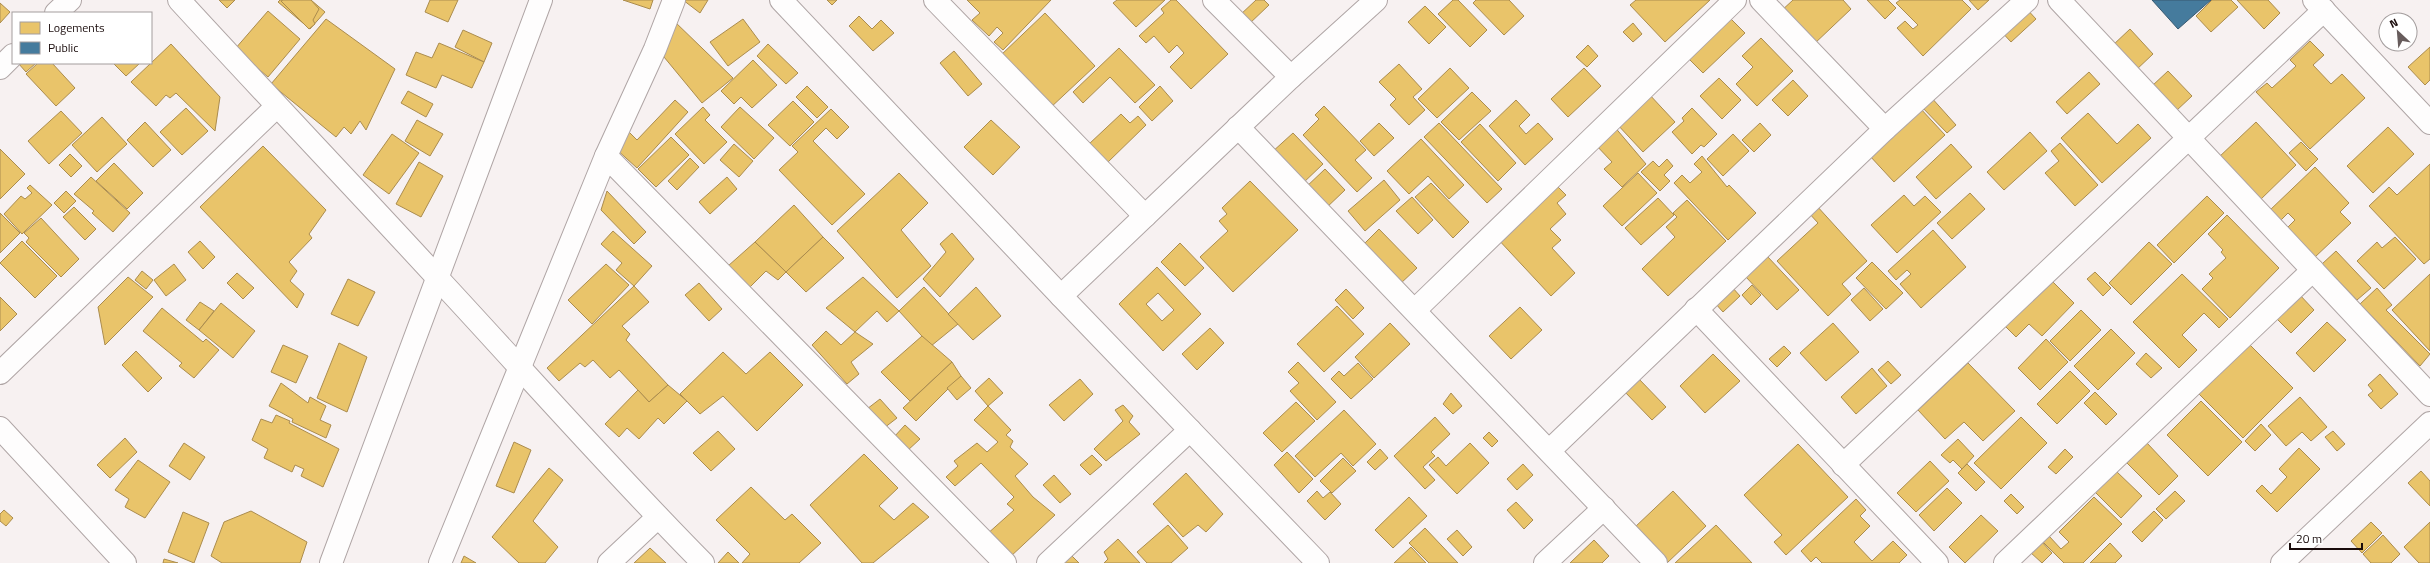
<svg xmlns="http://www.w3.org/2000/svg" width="2430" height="563" viewBox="0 0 2430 563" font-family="'Titillium Web',sans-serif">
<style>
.homes{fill:#e9c46a;stroke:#ab8c4e;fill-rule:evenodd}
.public{fill:#457b9d;stroke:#385971}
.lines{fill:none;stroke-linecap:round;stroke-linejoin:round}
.street-casing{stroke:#afa5a5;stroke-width:24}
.secondary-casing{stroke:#afa5a5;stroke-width:24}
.street{stroke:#fefdfd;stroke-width:22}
.secondary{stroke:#fefdfd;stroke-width:22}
</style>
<rect width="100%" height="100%" fill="#f7f1f1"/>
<g class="homes">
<path d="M219,0H235L227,8Z"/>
<path d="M280,0H311L325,12L310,29L278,2Z"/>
<path d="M283,0H311L319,9L313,20L315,24L309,29L281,1Z"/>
<path d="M430,0H458L448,22L425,12Z"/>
<path d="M623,0H653L650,9Z"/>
<path d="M683,0H708L700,13Z"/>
<path d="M827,0H837L832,5Z"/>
<path d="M967,0H1051L1003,50L994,42L1003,33L997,27L989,36L972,20L980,13Z"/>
<path d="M1117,0H1165L1136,27L1113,3Z"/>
<path d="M1171,0H1176L1228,54L1191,89L1170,67L1184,53L1177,45L1169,53L1154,36L1146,43L1139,36L1164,13L1161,9Z"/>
<path d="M1256,0H1264L1269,5L1248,25L1239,16Z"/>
<path d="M1453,0H1458L1487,30L1470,47L1438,14Z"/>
<path d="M1476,0H1509L1524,16L1504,35L1473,3Z"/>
<path d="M1636,0H1710L1665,42L1630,5Z"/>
<path d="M1793,0H1843L1851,9L1813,45L1780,12Z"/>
<path d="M1867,0H1888L1896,8L1885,19Z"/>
<path d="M1900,0H1962L1971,9L1923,56L1897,28L1905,21L1913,29L1918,25L1896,3Z"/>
<path d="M1969,0H1989L1978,10Z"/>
<path d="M2212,0H2231L2238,7L2211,32L2196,16Z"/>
<path d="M2237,0H2268L2280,13L2264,29Z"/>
<path d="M0,3L10,12L0,23Z"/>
<path d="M1425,6L1446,27L1429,44L1408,22Z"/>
<path d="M2024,6L2036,19L2011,42L1999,29Z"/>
<path d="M268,11L300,39L268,77L235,49Z"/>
<path d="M1045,13L1095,66L1049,109L1000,56Z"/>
<path d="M859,16L872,29L881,20L894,33L873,51L849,26Z"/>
<path d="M1728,16L1745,33L1703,73L1686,56Z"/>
<path d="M326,19L395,69L366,130L360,121L351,134L344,127L336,137L271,84Z"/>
<path d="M743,19L760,42L728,66L710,42Z"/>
<path d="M673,20L733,78L702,103L664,57Z"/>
<path d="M1633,23L1642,34L1633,42L1623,32Z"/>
<path d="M2130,29L2153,54L2135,71L2112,46Z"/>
<path d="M463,30L492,43L484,62L455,47Z"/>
<path d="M1761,38L1793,71L1757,106L1736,84L1753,67L1742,56Z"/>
<path d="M2310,41L2324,55L2313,65L2331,84L2342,74L2365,98L2310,149L2256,92L2267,83L2272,88L2296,66L2290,60Z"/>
<path d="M439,43L484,62L472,88L442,75L436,88L406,75L416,52L432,58Z"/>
<path d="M171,44L220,97L215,131L176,93L170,98L166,95L156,106L131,82Z"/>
<path d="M768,44L798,73L786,84L757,56Z"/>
<path d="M1588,45L1598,56L1587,67L1576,57Z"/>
<path d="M2430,47V80L2425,85L2408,67Z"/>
<path d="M1119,48L1155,85L1135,103L1110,77L1083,103L1073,92Z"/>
<path d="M954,51L982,84L968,96L940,63Z"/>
<path d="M753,60L777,85L752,108L741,97L734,104L721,91Z"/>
<path d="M18,63H36L26,72Z"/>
<path d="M38,63H52L75,88L56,106L26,74Z"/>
<path d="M113,63H140L126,76Z"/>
<path d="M1399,64L1422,89L1413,97L1425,110L1409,125L1390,105L1396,99L1379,82Z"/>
<path d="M1450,68L1469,88L1437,118L1418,99Z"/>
<path d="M1584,68L1601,86L1568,117L1551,99Z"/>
<path d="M2168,71L2192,96L2176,111L2152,86Z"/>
<path d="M2089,72L2100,84L2067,114L2056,102Z"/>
<path d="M1719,78L1741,100L1722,119L1700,96Z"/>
<path d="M1793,80L1808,96L1788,116L1772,100Z"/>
<path d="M807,86L828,107L817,118L796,97Z"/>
<path d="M1160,86L1173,101L1152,121L1139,107Z"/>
<path d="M408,91L433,104L426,117L401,103Z"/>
<path d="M1472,92L1491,111L1459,140L1441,122Z"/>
<path d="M1648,93L1675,122L1643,152L1616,123Z"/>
<path d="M1930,96L1956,125L1947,133L1920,105Z"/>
<path d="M675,100L688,112L637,168L615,148L629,132L637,140Z"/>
<path d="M1516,100L1530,115L1519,126L1526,134L1538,123L1553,139L1525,165L1489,126Z"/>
<path d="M793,101L814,122L790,146L768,125Z"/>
<path d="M1324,106L1366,150L1355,160L1372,178L1357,192L1303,135L1319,119L1315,115Z"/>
<path d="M703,107L710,115L705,120L727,142L704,164L675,134Z"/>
<path d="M740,107L774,138L754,159L721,127Z"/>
<path d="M186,108L208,131L182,155L160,132Z"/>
<path d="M1692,108L1717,134L1704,147L1701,145L1692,154L1672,132L1684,121L1682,118Z"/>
<path d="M1920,108L1945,135L1894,182L1869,155Z"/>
<path d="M831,109L849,127L837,139L826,128L813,141L865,194L832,225L779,170L798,152L792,146Z"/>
<path d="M61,111L82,133L49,164L28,141Z"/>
<path d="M2088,113L2117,144L2138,124L2151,138L2102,183L2061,138Z"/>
<path d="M1121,114L1130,123L1138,116L1146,125L1107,163L1089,144Z"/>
<path d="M102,117L127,144L97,172L72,145Z"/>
<path d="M417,120L443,134L430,156L405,141Z"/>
<path d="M991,120L1020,147L993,175L964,147Z"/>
<path d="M145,122L171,150L153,167L127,140Z"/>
<path d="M2256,122L2296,165L2259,201L2218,158Z"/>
<path d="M1379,123L1394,138L1374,156L1360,141Z"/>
<path d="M1439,123L1502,189L1487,203L1424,137Z"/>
<path d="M1760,123L1771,135L1754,152L1742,140Z"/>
<path d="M1480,124L1516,163L1498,181L1461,142Z"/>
<path d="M1613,125L1646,164L1622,187L1604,169L1612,162L1594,143Z"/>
<path d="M2388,127L2414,154L2373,193L2347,166Z"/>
<path d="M2030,132L2047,151L2004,190L1987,172Z"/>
<path d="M1293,133L1323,164L1301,185L1271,153Z"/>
<path d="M392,134L419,153L389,194L363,175Z"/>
<path d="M1733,134L1749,151L1723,176L1707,159Z"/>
<path d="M671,137L689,155L656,187L638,169Z"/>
<path d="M1421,139L1464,185L1449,199L1428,176L1409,194L1387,171Z"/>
<path d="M2301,142L2318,159L2306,171L2289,153Z"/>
<path d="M2060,143L2098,185L2075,206L2045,173L2059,161L2051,151Z"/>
<path d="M734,144L753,161L739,177L720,160Z"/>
<path d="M1951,144L1972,167L1936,199L1916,177Z"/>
<path d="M263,146L326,210L309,234L312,238L289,262L297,271L290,281L304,294L297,308L200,207Z"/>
<path d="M0,149L25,174L0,199Z"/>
<path d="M70,154L82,166L71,177L59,165Z"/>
<path d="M1702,156L1727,187L1729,185L1756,213L1728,240L1674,183L1682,175L1690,183L1702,172L1694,164Z"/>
<path d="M690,158L699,167L677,190L668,181Z"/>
<path d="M1667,159L1673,166L1664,175L1670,181L1660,191L1641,172L1653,161L1659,167Z"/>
<path d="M419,162L443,176L421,217L396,204Z"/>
<path d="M114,163L143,193L127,209L96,181Z"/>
<path d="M2430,164V259L2424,264L2369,206L2389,187L2397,195Z"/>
<path d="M2315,167L2349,203L2340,212L2351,223L2314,258L2286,229L2295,220L2288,213L2279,222L2269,211Z"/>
<path d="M1325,169L1345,190L1324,210L1304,189Z"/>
<path d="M899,173L928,203L901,230L931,266L897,298L837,231Z"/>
<path d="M1638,173L1657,193L1622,226L1603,206Z"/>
<path d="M91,177L130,213L113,232L92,213L94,211L74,194Z"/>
<path d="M727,177L737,189L710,214L699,202Z"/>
<path d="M1384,180L1400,200L1365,231L1348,211Z"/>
<path d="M1250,181L1298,230L1233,292L1200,257L1228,231L1219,221L1227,214L1222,208Z"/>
<path d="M1553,182L1566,195L1557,203L1566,214L1550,229L1561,240L1552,248L1575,273L1551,296L1496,237Z"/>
<path d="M1431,183L1469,222L1453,238L1415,197Z"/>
<path d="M30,185L52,205L22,234L4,214L21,196L25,199L32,193L27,188Z"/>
<path d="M66,191L76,201L64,213L54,203Z"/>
<path d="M607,191L646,232L634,244L601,210Z"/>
<path d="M1970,193L1985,209L1952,239L1937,223Z"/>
<path d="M1904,195L1914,206L1925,196L1941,212L1897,253L1871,225Z"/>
<path d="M2207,196L2224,213L2174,263L2157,245Z"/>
<path d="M1412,197L1433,220L1418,234L1396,211Z"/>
<path d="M1658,198L1674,215L1641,245L1625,228Z"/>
<path d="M1687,200L1726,241L1668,296L1642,269L1675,237L1666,227L1677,217L1673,213Z"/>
<path d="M794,205L823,237L786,272L755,242Z"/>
<path d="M1816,205L1867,261L1842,284L1851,294L1828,316L1777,261L1818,223L1808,212Z"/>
<path d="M74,207L96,229L85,240L63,217Z"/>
<path d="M0,213L20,233L0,253Z"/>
<path d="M2227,215L2279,268L2230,318L2202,289L2213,278L2209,274L2226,258L2221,252L2223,250L2208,234Z"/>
<path d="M41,218L79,259L61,277L26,242L29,238L24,233Z"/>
<path d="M1379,229L1417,268L1399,285L1362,246Z"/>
<path d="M1933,230L1966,267L1921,308L1900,284L1911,274L1907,270L1896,280L1888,271Z"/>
<path d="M613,231L652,266L634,286L616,270L622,263L601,244Z"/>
<path d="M952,233L974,259L940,297L923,279L946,252L940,244Z"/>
<path d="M823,237L844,258L806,292L786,272Z"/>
<path d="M2395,237L2416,259L2384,289L2357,261L2377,242L2382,248Z"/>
<path d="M22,241L57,276L35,298L0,263Z"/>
<path d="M200,241L215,257L203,269L188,252Z"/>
<path d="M755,242L786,272L778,280L766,271L750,287L728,266Z"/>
<path d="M2149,242L2172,264L2131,305L2109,283Z"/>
<path d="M1180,243L1204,268L1185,286L1161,262Z"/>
<path d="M2336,251L2371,288L2357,300L2322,264Z"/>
<path d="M1767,256L1799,290L1777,310L1745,276Z"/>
<path d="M1872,262L1903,293L1886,309L1856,278Z"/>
<path d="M174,264L186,280L166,296L154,280Z"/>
<path d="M606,264L629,285L592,324L568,300Z"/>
<path d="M1157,267L1201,314L1163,351L1119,304ZM1158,293L1174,310L1162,321L1146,304Z"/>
<path d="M142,271L153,280L146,289L135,280Z"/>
<path d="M2095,272L2111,288L2103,296L2087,279Z"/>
<path d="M237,273L254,288L243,299L227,283Z"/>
<path d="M2182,274L2228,319L2219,328L2204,313L2182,335L2197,350L2179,368L2133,322Z"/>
<path d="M2430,274V351L2392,310Z"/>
<path d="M128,277L153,297L105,345L98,307Z"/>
<path d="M863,277L899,311L887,322L877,311L855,332L826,308Z"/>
<path d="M348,279L375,292L358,326L331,314Z"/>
<path d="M2051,280L2074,303L2042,336L2029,324L2016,337L2005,326Z"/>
<path d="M699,283L722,309L709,321L685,295Z"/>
<path d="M1752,285L1761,295L1751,305L1742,295Z"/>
<path d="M634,286L649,302L622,326L630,334L626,340L668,385L649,402L619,370L610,378L593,360L585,367L580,363L559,381L547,368Z"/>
<path d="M924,287L958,324L931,346L899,311Z"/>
<path d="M976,287L1001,316L973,340L948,314Z"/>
<path d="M1732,287L1740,296L1723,312L1715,303Z"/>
<path d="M1864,288L1883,309L1870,321L1851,300Z"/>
<path d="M2377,288L2392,305L2386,310L2430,354L2420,366L2360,304Z"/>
<path d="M1346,289L1364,308L1353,319L1335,300Z"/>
<path d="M2298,293L2314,310L2291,333L2274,316Z"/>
<path d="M0,297L17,314L0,331Z"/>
<path d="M200,302L214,311L199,330L186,320Z"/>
<path d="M221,303L255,331L233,358L199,330Z"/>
<path d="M1337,306L1364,334L1324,372L1297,344Z"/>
<path d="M1520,307L1542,330L1511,359L1489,336Z"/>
<path d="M162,308L203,342L206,339L219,350L194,378L179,366L182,363L143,331Z"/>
<path d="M2081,310L2101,330L2070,361L2050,341Z"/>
<path d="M2327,322L2346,340L2314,372L2296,353Z"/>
<path d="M1390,323L1410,344L1374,378L1355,357Z"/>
<path d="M1833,323L1859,352L1826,381L1800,353Z"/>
<path d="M1210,328L1224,343L1197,370L1182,354Z"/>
<path d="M2111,329L2135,353L2098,390L2074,366Z"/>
<path d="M826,331L841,345L855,332L873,344L851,362L859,374L847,384L812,345Z"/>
<path d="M922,336L952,362L910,401L881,372Z"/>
<path d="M2046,339L2068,362L2040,390L2018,368Z"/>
<path d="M2246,341L2293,388L2243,438L2196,391Z"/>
<path d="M339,343L367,357L347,412L317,398Z"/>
<path d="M283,345L308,356L296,383L271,372Z"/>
<path d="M1784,346L1791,353L1777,367L1769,359Z"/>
<path d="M136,351L162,378L148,392L122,365Z"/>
<path d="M723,352L746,374L770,352L803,385L757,431L723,396L700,414L680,394Z"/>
<path d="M2146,353L2162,368L2151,378L2136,364Z"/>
<path d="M1713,354L1740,381L1705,413L1680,386Z"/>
<path d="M1888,361L1901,375L1891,384L1878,370Z"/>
<path d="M952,362L961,376L916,421L903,408Z"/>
<path d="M1298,362L1336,402L1317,420L1290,391L1299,383L1288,372Z"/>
<path d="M1358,363L1373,379L1351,399L1331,379L1339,371L1344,376Z"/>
<path d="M1968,363L2015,411L1983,441L1964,422L1945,439L1918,410Z"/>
<path d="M1872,368L1887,386L1856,414L1841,397Z"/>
<path d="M2070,371L2090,391L2057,424L2037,404Z"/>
<path d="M2380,374L2398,394L2381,409L2368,395L2373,391L2368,385Z"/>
<path d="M961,376L971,388L957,400L947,388Z"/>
<path d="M989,378L1003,393L988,406L975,391Z"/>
<path d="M1638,378L1666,407L1652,420L1624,391Z"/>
<path d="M1080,379L1093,394L1064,421L1049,405Z"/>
<path d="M281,383L308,403L310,397L326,406L320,420L331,425L326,438L292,422L293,419L269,406Z"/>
<path d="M668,385L687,401L664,424L658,418L639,439L627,428L619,437L605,424L638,390L649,402Z"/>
<path d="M2095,392L2117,414L2106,425L2084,403Z"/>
<path d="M1451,393L1462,406L1453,414L1443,404Z"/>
<path d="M2300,397L2327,427L2311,441L2302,432L2286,446L2268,426Z"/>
<path d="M880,399L897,418L884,428L867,409Z"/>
<path d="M2201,401L2242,442L2208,476L2167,435Z"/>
<path d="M1296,402L1315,421L1282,452L1263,433Z"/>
<path d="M1123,405L1133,416L1129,422L1140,434L1106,461L1094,449L1123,421L1115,410Z"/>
<path d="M988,406L1011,430L1006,435L1013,441L1010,447L1028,464L1015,476L1033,497L1055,515L1009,558L986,535L1014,510L1007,504L1014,497L981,463L955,486L946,477L958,466L954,461L977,443L987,452L998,442L974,420Z"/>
<path d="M1344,410L1376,444L1353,466L1341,453L1315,477L1295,456Z"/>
<path d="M276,415L290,421L289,423L339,449L323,487L301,476L304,469L295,465L292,472L264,458L268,449L252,440L261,419L272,423Z"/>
<path d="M1435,417L1450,434L1431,452L1435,456L1423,467L1435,480L1425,489L1394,456Z"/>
<path d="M2021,417L2047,443L2001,489L1974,463Z"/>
<path d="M2261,424L2271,435L2255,451L2245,441Z"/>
<path d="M905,425L920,439L907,451L894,437Z"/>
<path d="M718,431L735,449L711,471L693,453Z"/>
<path d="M2333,431L2345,444L2337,451L2325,437Z"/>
<path d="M1489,432L1498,441L1492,447L1483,438Z"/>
<path d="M125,438L137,452L110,478L97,465Z"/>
<path d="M1958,439L1974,456L1962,469L1953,460L1950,463L1941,455Z"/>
<path d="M514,442L531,450L514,493L496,486Z"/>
<path d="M184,443L205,457L190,480L169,466Z"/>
<path d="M1470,443L1489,463L1457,494L1429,465L1438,457L1446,466Z"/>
<path d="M2147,443L2178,476L2159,495L2127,463Z"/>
<path d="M1798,444L1848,497L1786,555L1774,542L1782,535L1744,495Z"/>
<path d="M2299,448L2320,469L2277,512L2256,491L2262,485L2271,494L2287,477L2279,469Z"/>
<path d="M1380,449L1388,458L1375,470L1367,462Z"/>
<path d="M2065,449L2073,457L2056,474L2048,467Z"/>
<path d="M1287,452L1313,479L1299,493L1274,465Z"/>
<path d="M864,454L898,488L879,506L894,520L913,503L929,517L873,563H862L810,505Z"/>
<path d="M1092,455L1102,465L1090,475L1080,465Z"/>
<path d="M1343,458L1356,471L1332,493L1320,481Z"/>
<path d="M138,460L170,482L145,518L125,507L129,499L115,490Z"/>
<path d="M1930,461L1949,481L1916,512L1897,493Z"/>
<path d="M1523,464L1533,475L1517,490L1507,479Z"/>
<path d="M1967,464L1985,482L1976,491L1958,473Z"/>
<path d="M549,468L563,480L533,521L558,547L545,563H519L492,537Z"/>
<path d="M2116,471L2142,496L2121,518L2095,492Z"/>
<path d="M2421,471L2430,481V506L2408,483Z"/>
<path d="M1186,473L1223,514L1206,532L1198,525L1183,537L1153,504Z"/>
<path d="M1054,475L1071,494L1060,503L1043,485Z"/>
<path d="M751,487L785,520L792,514L821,543L799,563H742L750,554L716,520Z"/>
<path d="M1947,488L1962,503L1934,531L1919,515Z"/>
<path d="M1317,491L1323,498L1330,492L1341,504L1325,520L1307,501Z"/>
<path d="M1673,491L1706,526L1667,563L1634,528Z"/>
<path d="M2175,491L2185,501L2166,519L2156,509Z"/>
<path d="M2011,494L2024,507L2017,514L2004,501Z"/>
<path d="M1409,497L1427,516L1393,548L1375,530Z"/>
<path d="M2094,497L2122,524L2083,563H2064L2043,542L2049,536L2061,549L2069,542L2059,532Z"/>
<path d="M1856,499L1866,510L1860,516L1870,526L1854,542L1872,561L1893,541L1907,555L1899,563H1822L1816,557L1811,562L1801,551Z"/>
<path d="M1516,502L1533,520L1524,529L1507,510Z"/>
<path d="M4,510L13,518L6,526L0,521V514Z"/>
<path d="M251,511L307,542L300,563H222L211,556L224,522Z"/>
<path d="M2154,511L2163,520L2142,542L2132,532Z"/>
<path d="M183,512L209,523L194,563L168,552Z"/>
<path d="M1981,515L1998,531L1965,563L1949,547Z"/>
<path d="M2371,522L2382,533L2362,553L2351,541Z"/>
<path d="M2430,522V563H2419L2404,547Z"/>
<path d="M1168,525L1188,548L1171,563H1147L1137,552Z"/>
<path d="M1716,525L1752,563H1675Z"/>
<path d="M1425,528L1458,563H1429L1409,543Z"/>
<path d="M1457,530L1472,547L1463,556L1447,539Z"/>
<path d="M2383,535L2400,554L2391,563H2371L2363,554Z"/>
<path d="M1118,539L1140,563H1104L1108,559L1104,552Z"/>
<path d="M1594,540L1609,556L1602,563H1570Z"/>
<path d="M2041,541L2052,553L2042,563L2030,552Z"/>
<path d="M2110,543L2122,556L2115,563H2090Z"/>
<path d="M1411,547L1426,563H1394Z"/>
<path d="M650,548L666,563H634Z"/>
<path d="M1067,551L1079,563H1054Z"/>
<path d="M728,552L739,563H718Z"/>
<path d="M464,556L476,563H461Z"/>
<path d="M164,559L178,563H163Z"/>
</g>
<path class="public" d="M2152,0H2211L2178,29Z"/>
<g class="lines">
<g class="street-casing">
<g id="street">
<path d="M179,0C267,96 357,190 445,286C531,379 614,473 703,563"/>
<path d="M935,0L1145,216"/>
<path d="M1214,0L1291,77"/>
<path d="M1761,0L1885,129"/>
<path d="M2059,0L2430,395"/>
<path d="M2314,0L2430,123"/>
<path d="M56,13L70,0"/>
<path d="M0,68L13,55"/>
<path d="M1238,127L1656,563"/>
<path d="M606,156L1005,563"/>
<path d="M1696,309L1937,563"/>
<path d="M1415,310L1735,0"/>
<path d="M0,373L276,107"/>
<path d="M0,428L125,563"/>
<path d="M1549,451L1885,129L2027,0"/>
<path d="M1843,465L2324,10"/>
<path d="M331,563L541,0"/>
<path d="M440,563L606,156L655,49L674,0"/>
<path d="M609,563L658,517"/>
<path d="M1048,563L1190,430"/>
<path d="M1545,563L1604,508"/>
<path d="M2005,563L2313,270"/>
<path d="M2282,563L2430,423"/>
</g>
</g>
<g class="secondary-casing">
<g id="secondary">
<path d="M781,0L1061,296L1318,563"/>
<path d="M1061,296L1291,77L1376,0"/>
</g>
</g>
<use href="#street" class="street"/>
<use href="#secondary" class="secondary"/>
</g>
<rect x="12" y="12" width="140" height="52" fill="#ffffff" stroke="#a39d9d"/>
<rect x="20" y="22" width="20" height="12" fill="#e9c46a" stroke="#a39d9d"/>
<text x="48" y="32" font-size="12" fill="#190b0b">Logements</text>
<rect x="20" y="42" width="20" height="12" fill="#457b9d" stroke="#a39d9d"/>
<text x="48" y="52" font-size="12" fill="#190b0b">Public</text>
<g transform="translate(2398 32) rotate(334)"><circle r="19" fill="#ffffff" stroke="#a39d9d"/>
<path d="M0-3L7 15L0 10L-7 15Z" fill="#675c5c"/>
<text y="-6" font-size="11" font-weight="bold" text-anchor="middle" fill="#190b0b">N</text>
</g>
<path d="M2290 543v6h72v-6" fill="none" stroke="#190b0b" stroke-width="2"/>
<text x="2296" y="543" font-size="12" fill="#190b0b" stroke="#ffffff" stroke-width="3" paint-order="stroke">20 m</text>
</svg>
